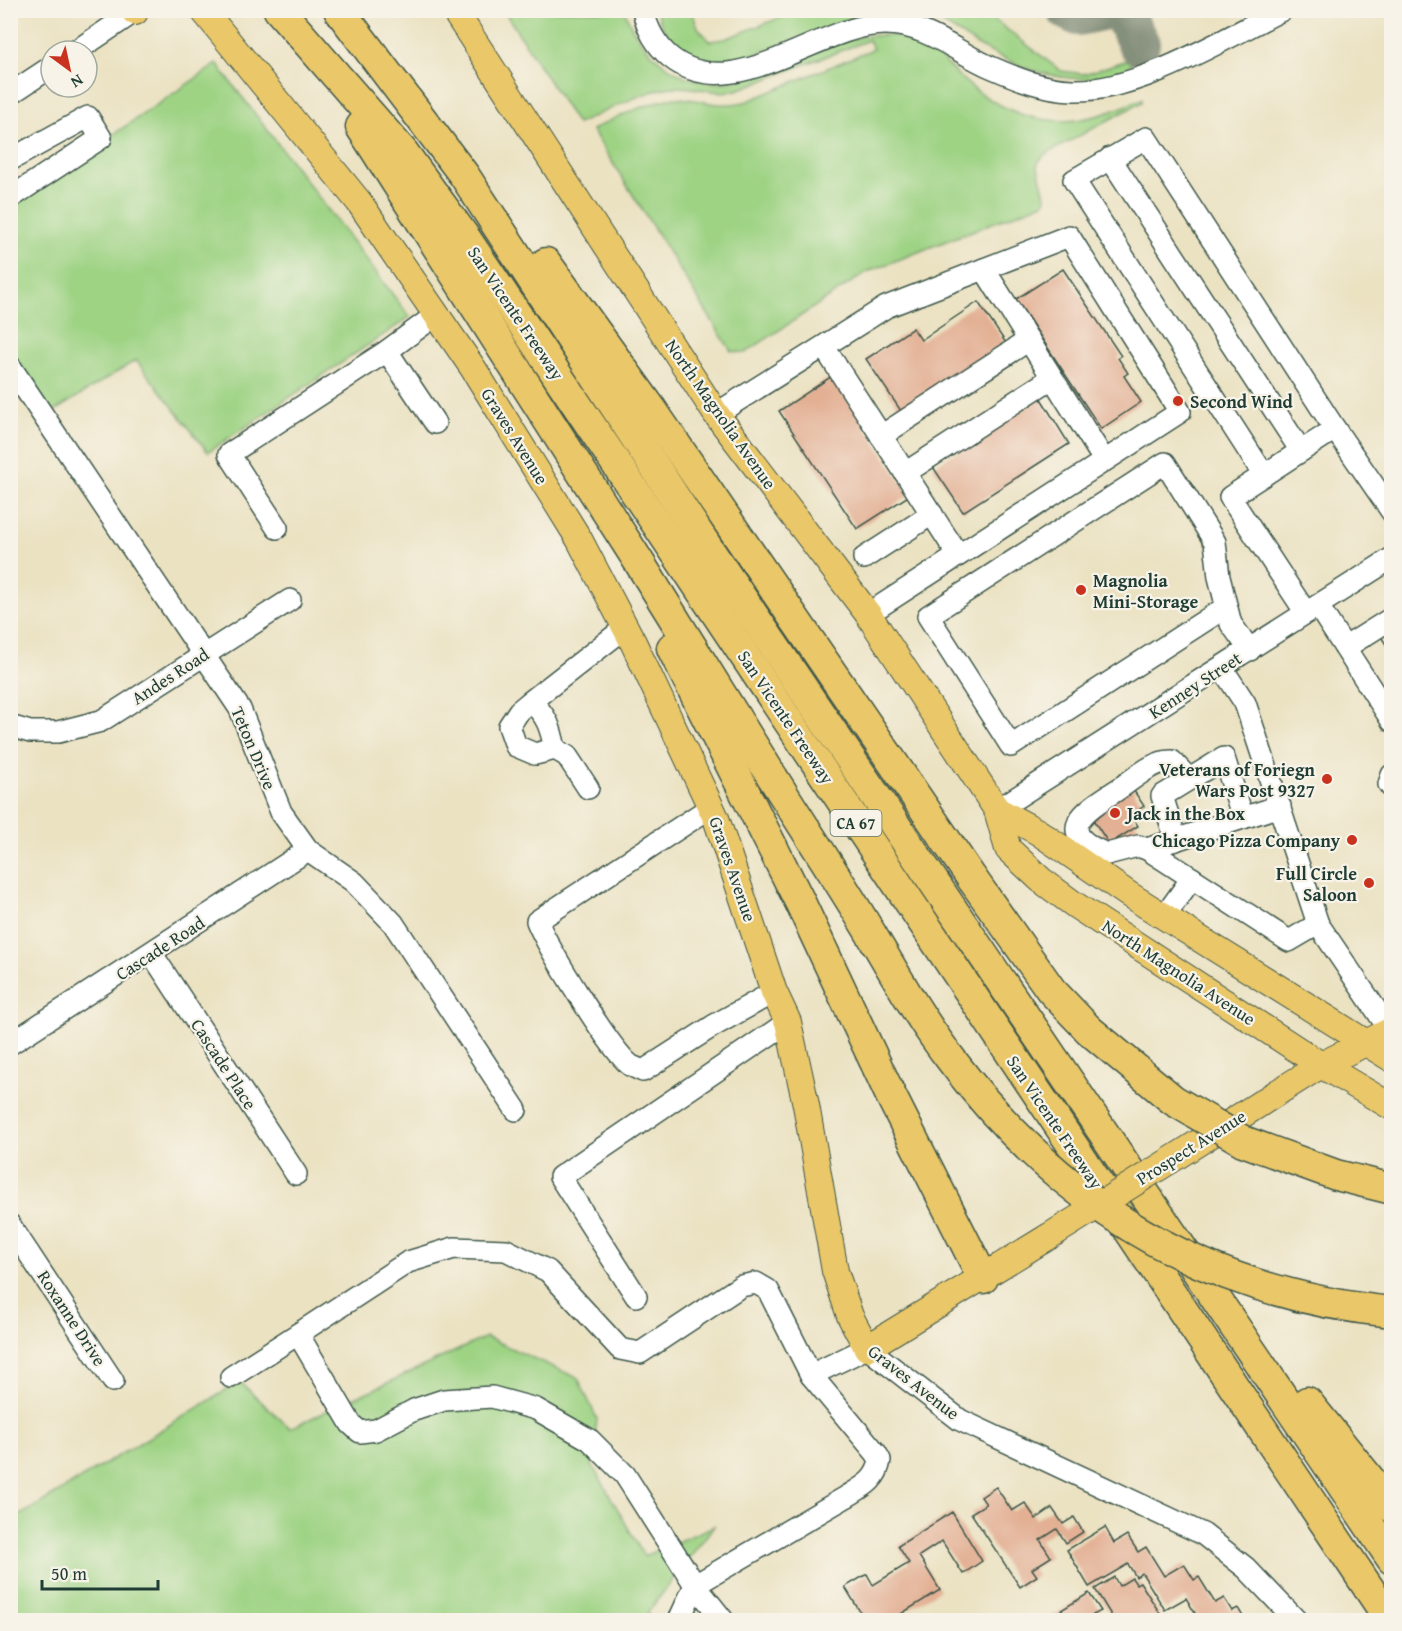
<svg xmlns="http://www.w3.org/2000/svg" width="1402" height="1631" viewBox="0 0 1402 1631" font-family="'Gentium Book Plus',serif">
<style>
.green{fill:#9ed384;stroke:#5e885c;stroke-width:1.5}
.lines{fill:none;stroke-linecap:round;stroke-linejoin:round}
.taxiway{stroke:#85907b;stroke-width:42}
.building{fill:#e3b094}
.minor-casing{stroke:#3e5649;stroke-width:24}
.major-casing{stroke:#3e5649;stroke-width:28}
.highway-casing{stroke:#3e5649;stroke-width:33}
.minor{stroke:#fff;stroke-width:21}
.major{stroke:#eac769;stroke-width:26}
.highway{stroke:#eac769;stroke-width:30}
.major-bridge-casing{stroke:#3e5649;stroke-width:28;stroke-linecap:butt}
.highway-bridge-casing{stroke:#3e5649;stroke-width:33;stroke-linecap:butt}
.major-bridge{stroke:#eac769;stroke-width:26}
.highway-bridge{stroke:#eac769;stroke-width:30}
.poi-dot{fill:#c8321e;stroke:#f7f3e8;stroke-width:2}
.labels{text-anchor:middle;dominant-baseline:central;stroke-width:4.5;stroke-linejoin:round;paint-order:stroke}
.shield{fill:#f7f3e8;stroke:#60746a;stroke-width:1.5}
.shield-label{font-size:16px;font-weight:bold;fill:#1f3d34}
.street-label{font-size:18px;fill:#1f3d34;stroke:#f7f3e8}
.poi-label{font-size:18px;font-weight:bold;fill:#1f3d34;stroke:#f7f3e8;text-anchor:start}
</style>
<rect width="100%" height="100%" fill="#f7f3e8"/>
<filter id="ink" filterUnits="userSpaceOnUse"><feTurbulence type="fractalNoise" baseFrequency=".0167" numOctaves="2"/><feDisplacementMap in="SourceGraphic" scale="12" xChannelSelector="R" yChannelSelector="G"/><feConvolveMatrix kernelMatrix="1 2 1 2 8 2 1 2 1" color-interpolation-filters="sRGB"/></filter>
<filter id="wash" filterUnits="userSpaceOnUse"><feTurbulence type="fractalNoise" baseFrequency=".008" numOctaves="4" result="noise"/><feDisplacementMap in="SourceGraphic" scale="24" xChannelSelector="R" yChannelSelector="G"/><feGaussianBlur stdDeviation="1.35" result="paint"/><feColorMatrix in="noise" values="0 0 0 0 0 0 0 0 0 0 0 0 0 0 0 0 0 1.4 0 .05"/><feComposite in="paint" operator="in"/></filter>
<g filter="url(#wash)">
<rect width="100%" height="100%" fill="#ebe2c2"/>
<g class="green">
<path d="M504,11H625C631,31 642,45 658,59C722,116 790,53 856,38C881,32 904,37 929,41C961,88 1016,127 1076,120C1100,117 1120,108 1142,99V102L1044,155L1037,164L1046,200L1041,204L867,272L745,353L731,351L592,130C609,120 659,97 679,98C707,100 717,109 748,101L873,49L869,40L737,90C715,95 698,87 677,87C652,86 601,114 577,124Z"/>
<path d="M657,11H691L699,29L710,41L725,39L797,11H884L851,19L738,60C702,65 665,50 657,11Z"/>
<path d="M886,11H983L1061,71L1084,74L1131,59L1133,61C1128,72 1116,73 1106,76C1062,86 1016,66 979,46C964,37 951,27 935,20C919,14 903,12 886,11Z"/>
<path d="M217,64L410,317L208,452L136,360L45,417L11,376V204Z"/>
<path d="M486,1337L578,1378L597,1419L592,1464L644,1556L714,1526L648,1612L649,1620H11V1521L240,1382L290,1428Z"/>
</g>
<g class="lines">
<g class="taxiway">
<path d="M1068,10L1078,15L1102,10"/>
<path d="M1121,10L1139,44"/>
</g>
</g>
<g id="blocks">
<g class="building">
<path d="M1063,269L1121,356L1118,358L1128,373L1124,376L1141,402L1101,429L1016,299Z"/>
<path d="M978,302L1006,343L901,411L866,359L913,328L921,340Z"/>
<path d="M832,376L910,495L857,529L779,411Z"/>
<path d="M1040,397L1069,444L963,512L933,467Z"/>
<path d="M1392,628V654L1380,635Z"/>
<path d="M1130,785L1144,806L1131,815L1138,826L1109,844L1088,812Z"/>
<path d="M996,1487L1012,1511L1025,1503L1036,1519L1052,1508L1063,1524L1074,1517L1083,1532L1066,1543L1057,1529L1040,1540L1051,1557L1032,1569L1037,1576L1020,1587L971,1513L986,1504L981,1497Z"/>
<path d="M952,1512L982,1561L963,1574L942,1541L919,1556L940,1590L891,1620H865L845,1587L867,1574L873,1585L909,1563L898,1546Z"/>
<path d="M1105,1527L1114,1543L1127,1535L1138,1552L1146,1547L1164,1576L1184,1564L1194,1580L1199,1577L1215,1603L1224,1598L1232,1611L1238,1608L1245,1620H1199L1186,1598L1165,1610L1142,1573L1136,1577L1128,1564L1089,1587L1067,1550Z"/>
<path d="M1114,1577L1119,1586L1132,1578L1136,1584L1140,1582L1161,1615L1158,1617L1160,1620H1114L1095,1589Z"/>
<path d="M1089,1593L1101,1611L1093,1615L1097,1620H1045Z"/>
</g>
</g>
</g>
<g filter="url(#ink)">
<use href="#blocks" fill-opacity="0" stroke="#3e5649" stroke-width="1.5"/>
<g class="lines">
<g class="minor-casing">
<g id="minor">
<path d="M643,10C647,29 656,45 670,57C733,108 818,24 885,24C927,24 957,53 993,68C1018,79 1044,89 1072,90C1137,93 1223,39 1282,10"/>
<path d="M76,51L137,10"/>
<path d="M10,94L51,67"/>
<path d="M1110,158L1301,451L1335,429L1392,512"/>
<path d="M10,160L88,117L101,138L10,198"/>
<path d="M984,269L1104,460"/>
<path d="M824,347L958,555"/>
<path d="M387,351L435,423"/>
<path d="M10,366L240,709L281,812L308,850L354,882L393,923L516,1110"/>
<path d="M716,414L886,307L1069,236L1180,412L868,614"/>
<path d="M881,436L1029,340"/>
<path d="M1301,451L1264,475L1074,180L1146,138L1335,429"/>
<path d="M905,473L1052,378"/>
<path d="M1264,475L1230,497L1306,613"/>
<path d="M277,528L229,454L387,351L436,315"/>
<path d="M864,558L932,514"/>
<path d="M1318,606L1392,721"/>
<path d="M1226,607L1011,746L928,616L1165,463L1215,542L1219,577L1231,624L1250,650"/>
<path d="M1346,647L1392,618"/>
<path d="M1222,668L1245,703L1318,924L1385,1023"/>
<path d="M530,702C547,714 551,729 555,749"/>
<path d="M10,726L30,732H58L101,721L290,600"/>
<path d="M1392,775L1389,784L1392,788"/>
<path d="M588,788L567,756L555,749L535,754L516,746L509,726L519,711L530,702L626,627"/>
<path d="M1280,806L1147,849L1289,941L1318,924"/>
<path d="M711,807L537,921C548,948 609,1048 630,1065C633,1067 639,1069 643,1071L713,1026L774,992"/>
<path d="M997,810L1392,558"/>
<path d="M1176,840L1162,796L1224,758L1243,818"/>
<path d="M1147,849L1138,846L1107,854C1048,831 1089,808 1120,788C1135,778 1154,760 1172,761L1189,779"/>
<path d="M1164,917L1192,878"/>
<path d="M152,954L296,1174"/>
<path d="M10,1044L308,850"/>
<path d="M10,1225L113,1381"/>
<path d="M636,1296L560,1177L788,1022"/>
<path d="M231,1377L298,1334"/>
<path d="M679,1620L695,1585L846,1497C862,1487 877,1481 880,1460L876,1453L811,1375L867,1348L960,1420L1203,1534L1246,1568L1296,1620"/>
<path d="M723,1620L695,1585L625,1475L590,1440L536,1409L492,1397L444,1400L414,1410L376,1430L360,1432L351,1424L298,1334L408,1262L454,1248L506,1250L548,1271L620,1349L640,1353L741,1286L756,1283L768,1290L811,1375"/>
</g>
</g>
<g class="major-casing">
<g id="major">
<path d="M203,10L359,202L473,368L579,539L633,642L716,818L774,992L788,1022L806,1105L835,1271L850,1316L867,1348L1048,1237"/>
<path d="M454,10L716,414L868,614L997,810L1008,849L1041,880L1075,905L1321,1065L1392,1107"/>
<path d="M135,12V10"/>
<path d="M997,810L1038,832L1128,894L1392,1059"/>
<path d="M1171,1160L1321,1065L1392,1030"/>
</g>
</g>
<g class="highway-casing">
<g id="highway">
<path d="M279,10L403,152L466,239L1390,1620"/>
<path d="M339,10L464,175L709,550L1392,1559"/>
<path d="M361,127L639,562L773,778"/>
<path d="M546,263L652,410L973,880"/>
<path d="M672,648L800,902L890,1094L983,1278"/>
<path d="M1307,1402L1392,1507"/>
</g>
</g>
<use href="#minor" class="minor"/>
<use href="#major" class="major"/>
<use href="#highway" class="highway"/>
<g class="major-bridge-casing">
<path id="major-bridge" d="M1048,1237L1171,1160"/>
</g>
<g class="highway-bridge-casing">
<g id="highway-bridge">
<path d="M773,778C805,829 839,880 870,932C896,976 921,1021 953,1062C1063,1208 1209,1294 1392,1312"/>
<path d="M973,880L1051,990L1089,1030L1173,1100L1243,1141L1336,1175L1392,1189"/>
</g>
</g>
<use href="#major-bridge" class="major-bridge"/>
<use href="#highway-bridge" class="highway-bridge"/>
</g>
</g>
<g class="poi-dot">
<circle cx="1178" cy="401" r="6"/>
<circle cx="1081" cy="590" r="6"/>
<circle cx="1327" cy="779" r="6"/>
<circle cx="1115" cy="813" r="6"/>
<circle cx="1352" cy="840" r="6"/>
<circle cx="1369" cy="883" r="6"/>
</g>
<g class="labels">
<rect class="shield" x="830.5" y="810" width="51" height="26" rx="4.5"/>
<g class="shield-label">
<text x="856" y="823">CA 67</text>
</g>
<g class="street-label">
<text transform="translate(516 313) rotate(56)">San Vicente Freeway</text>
<text transform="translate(721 414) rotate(55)">North Magnolia Avenue</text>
<text transform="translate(515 436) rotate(58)">Graves Avenue</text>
<text transform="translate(170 676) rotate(-33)">Andes Road</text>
<text transform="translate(1195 685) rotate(-33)">Kenney Street</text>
<text transform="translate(786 717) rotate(56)">San Vicente Freeway</text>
<text transform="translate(254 748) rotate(67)">Teton Drive</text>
<text transform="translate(733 869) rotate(71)">Graves Avenue</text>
<text transform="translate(160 948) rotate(-33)">Cascade Road</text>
<text transform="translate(1179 972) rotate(33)">North Magnolia Avenue</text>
<text transform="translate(224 1064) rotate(57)">Cascade Place</text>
<text transform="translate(1055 1122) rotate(56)">San Vicente Freeway</text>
<text transform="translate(1191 1147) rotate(-32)">Prospect Avenue</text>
<text transform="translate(72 1318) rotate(57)">Roxanne Drive</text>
<text transform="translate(914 1382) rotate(38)">Graves Avenue</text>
</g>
<g class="poi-label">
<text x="1190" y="401">Second Wind</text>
<text x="1093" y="580">Magnolia<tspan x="1093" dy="21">Mini-Storage</tspan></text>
<text x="1315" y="769" text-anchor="end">Veterans of Foriegn<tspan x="1315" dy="21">Wars Post 9327</tspan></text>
<text x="1127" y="813">Jack in the Box</text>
<text x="1340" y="840" text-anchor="end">Chicago Pizza Company</text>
<text x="1357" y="873" text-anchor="end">Full Circle<tspan x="1357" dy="21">Saloon</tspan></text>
</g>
</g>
<rect width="1402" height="1631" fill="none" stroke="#f7f3e8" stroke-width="36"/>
<g transform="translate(69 69) rotate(147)"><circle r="28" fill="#f7f3e8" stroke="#a1aaa0" stroke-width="1.5"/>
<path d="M0-4.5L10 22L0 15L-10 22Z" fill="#c8321e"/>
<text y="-9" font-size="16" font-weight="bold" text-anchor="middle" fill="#1f3d34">N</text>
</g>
<path d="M42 1580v9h116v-9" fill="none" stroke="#1f3d34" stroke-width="3"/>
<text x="51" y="1580" font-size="18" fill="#1f3d34" stroke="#f7f3e8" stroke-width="4.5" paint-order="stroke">50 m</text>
</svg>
